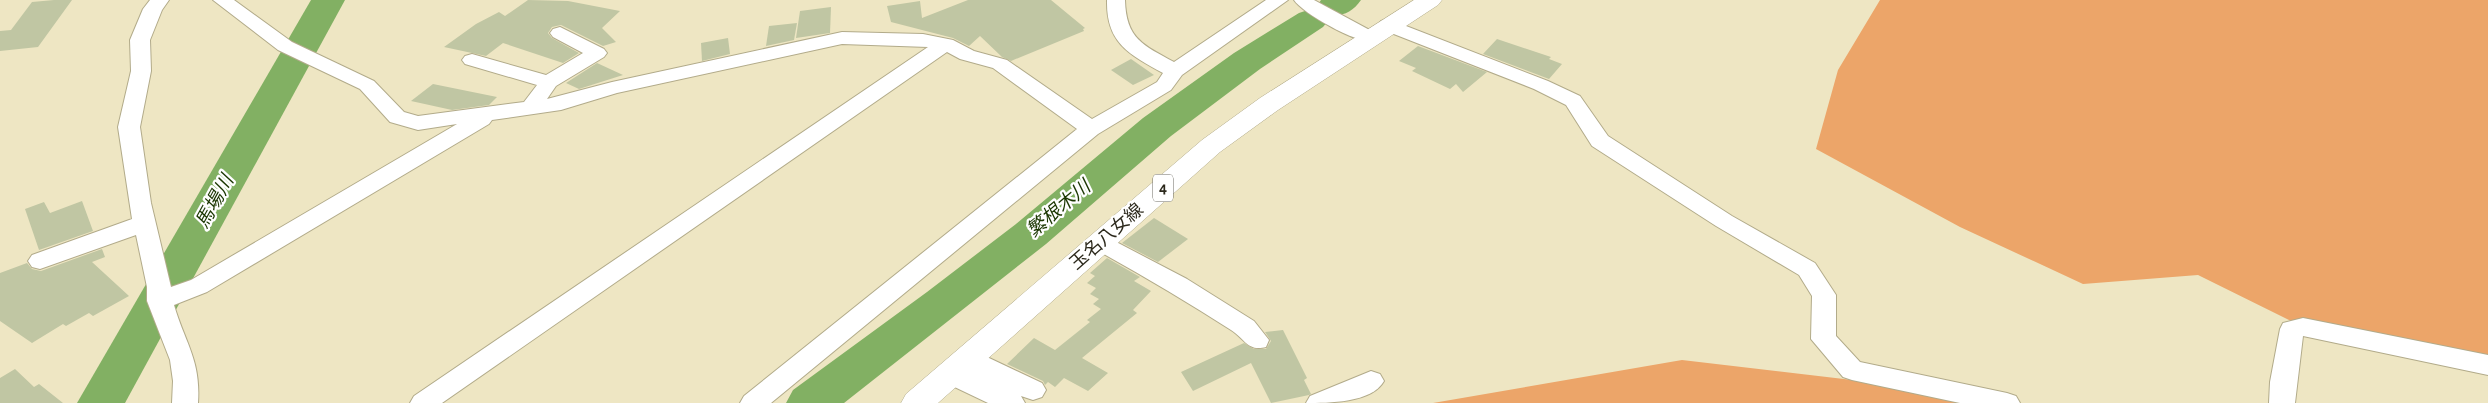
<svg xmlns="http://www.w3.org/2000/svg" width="2488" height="403" viewBox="0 0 2488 403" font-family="'Alegreya Sans','Noto Sans JP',sans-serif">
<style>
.green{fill:#eca569}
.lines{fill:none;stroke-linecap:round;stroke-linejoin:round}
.river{fill:#82b063;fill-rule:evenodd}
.building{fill:#c0c6a3}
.street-casing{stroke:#b2ab8a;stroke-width:2}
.primary-casing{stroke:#b2ab8a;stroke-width:1}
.street{fill:#fff;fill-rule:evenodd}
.primary{fill:#fff;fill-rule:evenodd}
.labels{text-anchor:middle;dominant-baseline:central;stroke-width:4.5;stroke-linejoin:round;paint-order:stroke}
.shield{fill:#fff;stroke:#6b6960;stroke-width:1}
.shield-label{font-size:16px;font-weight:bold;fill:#2c291c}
.street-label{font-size:18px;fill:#2c291c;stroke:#fff}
.water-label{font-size:19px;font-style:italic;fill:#1a3600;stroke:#fff}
</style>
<rect width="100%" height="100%" fill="#eee6c3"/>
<g class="green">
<path d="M1880,0H2488V365L2303,327L2198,275L2083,284L1960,227L1816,149L1838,70Z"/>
<path d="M1682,360L1954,392L2009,403H1433Z"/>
</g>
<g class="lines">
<g class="river">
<path d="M311,0H345L125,403H77Z"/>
<path d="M1321,0H1361C1352,13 1340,18 1325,14L1329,20L1323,27L1260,69L1171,136L1046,244L844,403H786L793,390L927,292L1016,224L1143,118L1234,53L1299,13L1311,9L1321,12L1317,6Z"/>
</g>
</g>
<g class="building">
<path d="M54,0H72L38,47L0,51V31L11,30L32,2Z"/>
<path d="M528,0L568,1L620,11L602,28L616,42L603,46L561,25L552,27L548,33L552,38L579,53L563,63L503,43L486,56L444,47L476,24L499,12L505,16Z"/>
<path d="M968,0H1051L1085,28L1083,29L1084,31L1011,61L1002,57L980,36L969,46L953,38L891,22L887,6L920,1L922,18Z"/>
<path d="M831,7L830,33L796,38L800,11Z"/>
<path d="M797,23L794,40L766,46L769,26Z"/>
<path d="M728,38L730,54L702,61L701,43Z"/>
<path d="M1497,39L1551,57L1549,59L1562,64L1549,79L1483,54Z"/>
<path d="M1418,46L1487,72L1463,92L1456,84L1450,89L1412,71L1416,68L1399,61Z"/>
<path d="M1131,59L1154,75L1133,85L1111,70Z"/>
<path d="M597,63L623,75L579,89L566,83Z"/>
<path d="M433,84L497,97L489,105L452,110L411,101Z"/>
<path d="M82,201L93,231L39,250L25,209L44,202L50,213Z"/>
<path d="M1154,218L1188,239L1158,262L1122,243Z"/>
<path d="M102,249L105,257L92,262L129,296L93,316L89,313L66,326L63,324L32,343L0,321V273L27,263L32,269L41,271Z"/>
<path d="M1107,258L1140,277L1134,281L1151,291L1133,310L1137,313L1082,358L1108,373L1088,391L1064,378L1055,387L1048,382L1045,385L1043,381L1007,364L1034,338L1055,350L1090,322L1087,320L1101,309L1093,304L1099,299L1090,294L1096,288L1087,283L1095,276L1090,273Z"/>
<path d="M1283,330L1307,378L1304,380L1311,394L1309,395L1271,403L1251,363L1193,391L1181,372L1244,343L1254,349H1266L1271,341L1265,332Z"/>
<path d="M15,369L34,387L39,384L63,403H0V378Z"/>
</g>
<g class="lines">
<g class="street-casing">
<g id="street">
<path d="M150,0H169L162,10L150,40L151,71L140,127L151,203L171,287L191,280L457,124L418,130L390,122L360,89L278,50L213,0H234L292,42L374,81L404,112L418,116L524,102L537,85L465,64L462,60L465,56L472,54L546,75L583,53L553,37L550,33L553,29L560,27L604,49L607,53L604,57L556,86L547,99L612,82L842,32L923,34L953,40L974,51L1007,60L1092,119L1157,82L1163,73C1129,54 1106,43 1107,0H1125C1126,39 1143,45 1174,62L1266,0H1288L1182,75L1171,90L1098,134L771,403H740L744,396L1077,129L993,68L960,59L947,52L442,403H410L414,396L928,47L842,44L617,93L561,110L492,120L489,124L207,292L174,305C185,343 201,360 198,403H172L173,381L170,360L147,301V287L136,235L40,269L32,267L28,261L32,255L132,219L118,127L131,71L130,40L143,9Z"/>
<path d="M1294,0H1314L1377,34L1380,38L1377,42C1361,46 1303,14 1294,0Z"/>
<path d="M1388,19L1548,81L1580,96L1608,136L1732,216L1815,263L1836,295V336L1860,362L2007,393L2016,396L2020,403H1960L1852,380L1843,377L1811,339L1812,296L1799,275L1716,226L1592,146L1566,105L1534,89L1381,29L1378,25L1381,21Z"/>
<path d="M1101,234L1187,279L1254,321L1269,340L1266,347C1248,352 1245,339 1231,330C1186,301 1140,274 1093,248L1089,242L1093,236Z"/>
<path d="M2303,318L2488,355V375L2303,336L2295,403H2269L2270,382L2280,329L2283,323Z"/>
<path d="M968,348L1042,383L1046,390L1042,397L1033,400L1021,396L1025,403H988L942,381L938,374L942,367L951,364L969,371L959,365L955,358L959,351Z"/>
<path d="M1371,371L1380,374L1384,381C1372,403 1328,403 1306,403L1310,396Z"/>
</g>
</g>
<g class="primary-casing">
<path id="primary" d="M1414,0H1442L1438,5L1278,110L1220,152L938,403H901L906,394L1202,140L1260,98Z"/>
</g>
<use href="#street" class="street"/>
<use href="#primary" class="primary"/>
</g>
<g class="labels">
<rect class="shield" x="1153" y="174.5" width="20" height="27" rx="4"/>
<g class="shield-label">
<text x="1163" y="188">4</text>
</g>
<g class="street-label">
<text transform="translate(1107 237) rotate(-41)">玉名八女線</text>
</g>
<g class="water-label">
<text transform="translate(215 202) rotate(-61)">馬場川</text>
<text transform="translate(1059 209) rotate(-40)">繁根木川</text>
</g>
</g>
</svg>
